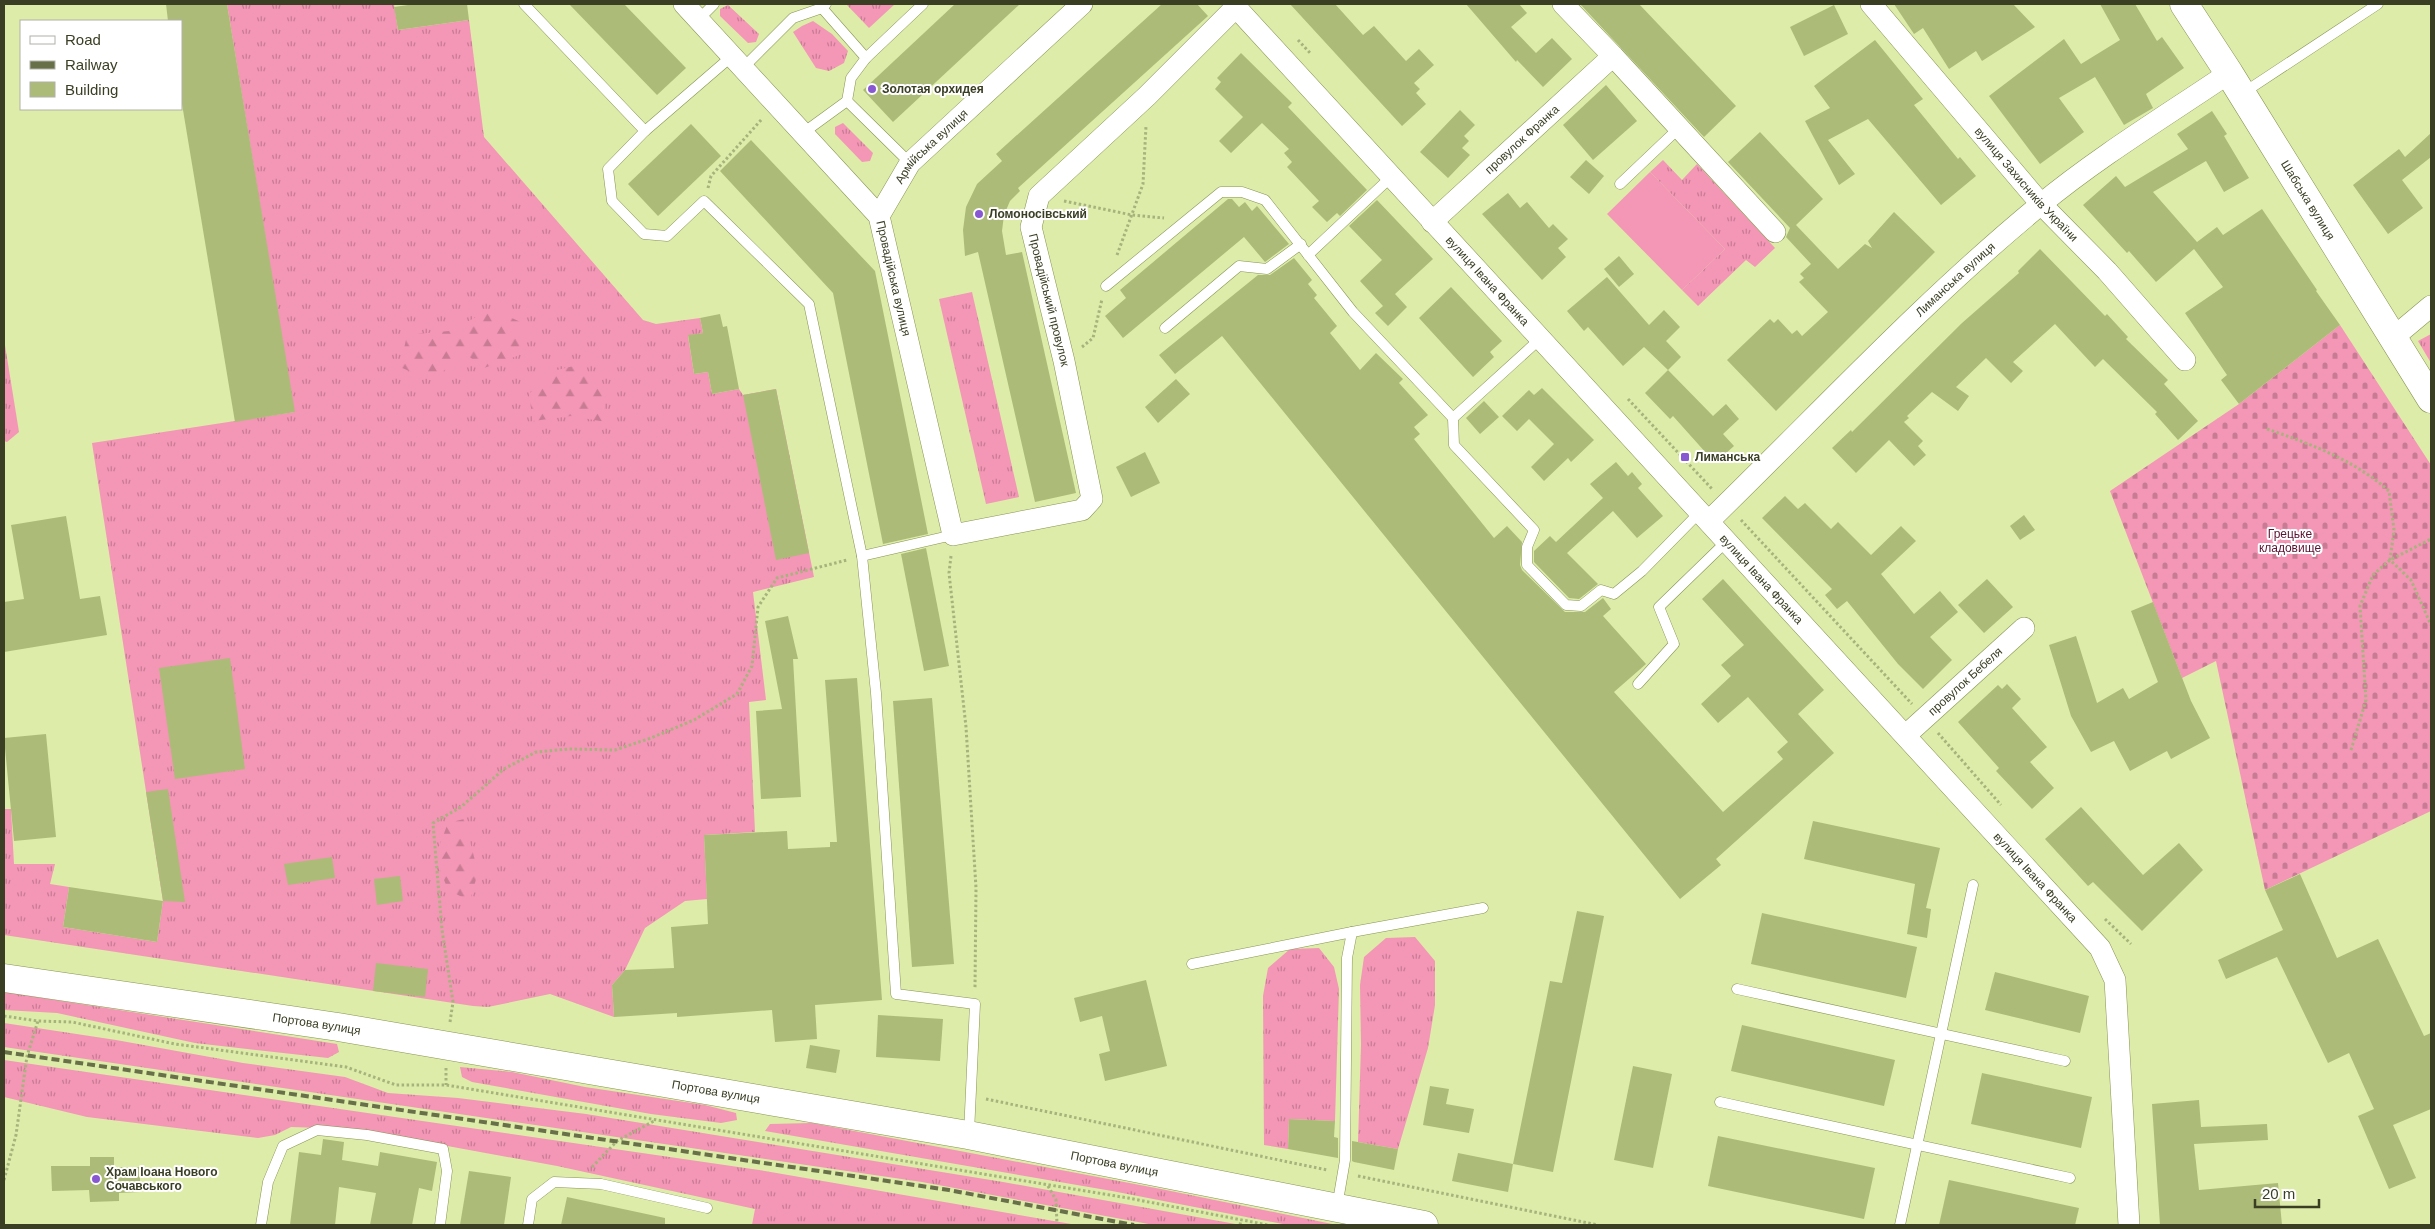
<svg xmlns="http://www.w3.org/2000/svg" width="2435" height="1229" viewBox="0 0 2435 1229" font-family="Helvetica,sans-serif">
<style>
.grass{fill:url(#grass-tufts)}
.forest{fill:url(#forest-firs)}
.cemetery{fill:url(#cemetery-stones)}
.pitch{fill:#f496b6}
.building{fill:#adbb78}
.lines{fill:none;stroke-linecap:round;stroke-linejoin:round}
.service-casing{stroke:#879453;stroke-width:11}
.minor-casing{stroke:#879453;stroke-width:22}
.secondary-casing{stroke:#879453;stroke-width:29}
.path{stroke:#a7b37c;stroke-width:3;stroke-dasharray:2.5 2.5;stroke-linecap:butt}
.service{stroke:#fff;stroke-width:10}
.minor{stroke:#fff;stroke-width:21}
.secondary{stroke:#fff;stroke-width:28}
.rail{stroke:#687049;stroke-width:4;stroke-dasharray:8 4;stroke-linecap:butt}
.poi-dot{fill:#8758d1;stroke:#fff;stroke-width:2}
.labels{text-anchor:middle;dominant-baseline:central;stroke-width:4;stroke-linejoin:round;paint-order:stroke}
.poi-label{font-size:12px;font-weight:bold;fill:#3a3f24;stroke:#fff;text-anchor:start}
.street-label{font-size:12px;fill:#3a3f24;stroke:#fff}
.park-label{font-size:12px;fill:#5b1232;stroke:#fff}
</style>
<defs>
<pattern id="grass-tufts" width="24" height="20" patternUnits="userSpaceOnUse" patternTransform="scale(1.25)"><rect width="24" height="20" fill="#f496b6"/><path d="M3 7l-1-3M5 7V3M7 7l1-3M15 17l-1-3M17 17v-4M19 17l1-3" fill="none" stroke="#c77c94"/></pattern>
<pattern id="forest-firs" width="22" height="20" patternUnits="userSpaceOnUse" patternTransform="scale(1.25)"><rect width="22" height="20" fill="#f496b6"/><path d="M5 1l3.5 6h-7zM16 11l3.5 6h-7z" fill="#c77c94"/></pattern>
<pattern id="cemetery-stones" width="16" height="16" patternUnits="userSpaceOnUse" patternTransform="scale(1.25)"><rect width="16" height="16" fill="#f496b6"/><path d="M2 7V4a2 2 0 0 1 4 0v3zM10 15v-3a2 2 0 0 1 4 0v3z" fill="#c77c94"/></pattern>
</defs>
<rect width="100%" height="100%" fill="#ddeca8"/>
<g class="grass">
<path d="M227,4H394L398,30L469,20L484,137L643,320L656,324L700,318L703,333L688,336L694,374L708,372L712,394L739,389L743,395L776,389L814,577L753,592L766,700L749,702L755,832L704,835L707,899L685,901L645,928L625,970L612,985L614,1017L550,994L488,1007L473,1006L4,935V809H11L14,864H55L50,884L69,887L63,927L157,942L163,901L92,443L294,412Z"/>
<path d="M846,4H895L869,28Z"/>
<path d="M728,5L759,34L756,42L748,43L720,16V9Z"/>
<path d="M813,21L832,34L848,51L844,63L829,71L816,68L793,32L802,26Z"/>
<path d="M843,123L873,153L870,161L862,162L835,134V127Z"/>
<path d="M1663,160L1682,180L1697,164L1775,248L1755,267L1746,260L1698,306L1682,290L1725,249L1650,172Z"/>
<path d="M972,292L1019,497L986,504L939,299Z"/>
<path d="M2431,334V363L2418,341Z"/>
<path d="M4,339L19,432L7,442L4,441Z"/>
<path d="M1415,937L1435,961V1005L1428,1048L1398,1149L1358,1142L1361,1045L1360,985L1364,957L1386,938Z"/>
<path d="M1319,948L1334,967L1339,989L1335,1121L1289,1119L1288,1149L1264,1145L1263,996L1268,968L1290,949Z"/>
<path d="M4,992L337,1044L339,1052L328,1058L195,1043L57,1013L4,1010Z"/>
<path d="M4,1023L116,1040L243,1063L345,1077L388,1093L458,1098L586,1114L1003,1182L1241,1225H1154L922,1182L4,1047Z"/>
<path d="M4,1060L759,1170L1077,1225H752L755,1209L557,1166L355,1129L291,1127L275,1135L258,1138L87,1117L4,1097Z"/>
<path d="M460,1067L512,1072L585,1087L705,1105L736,1113L737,1120L721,1123L651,1114L472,1082L462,1077Z"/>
<path d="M812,1123L1161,1189L1337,1225H1288L1112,1191L765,1131L770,1124Z"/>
</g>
<g class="forest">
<path d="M492,309L525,324L517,356L484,368L467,355L430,380L400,367L407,335L449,331Z"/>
<path d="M578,365L603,395L606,422L571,416L533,421L529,395L544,373Z"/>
<path d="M464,819L478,872L470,901L448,890L435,857L448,823Z"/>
</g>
<path class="cemetery" d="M2340,325L2431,465V811L2265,890L2216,661L2182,678L2110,491L2239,404Z"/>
<path class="pitch" d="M1650,172L1725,249L1682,290L1607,214Z"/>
<g class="building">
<path d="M166,4H227L295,412L235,422L181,98V21H168Z"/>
<path d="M415,4H467L469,20L398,30L394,7Z"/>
<path d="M569,4H624L686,68L657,95Z"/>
<path d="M955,4H1020L893,122L863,90Z"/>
<path d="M1162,4H1197L1208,16L1018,188L1020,191L1010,201L1004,215L1002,231L1006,255L1022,252L1076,493L1035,502L978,252L965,256L963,230L966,207L977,184L1002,161L996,154Z"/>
<path d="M1290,4H1335L1363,35L1374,26L1406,61L1419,49L1434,65L1414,83L1420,89L1416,93L1426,104L1402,126Z"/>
<path d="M1466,4H1519L1527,13L1511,27L1536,53L1552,38L1572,59L1543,87L1517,60L1516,62Z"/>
<path d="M1580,4H1639L1736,106L1704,137Z"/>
<path d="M1894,4H2013L2035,27L1982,61L1976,51L1949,69L1923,28L1914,34Z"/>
<path d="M2100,4H2135L2157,41L2162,37L2184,68L2146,94L2153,108L2124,125L2095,77L2059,98L2084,132L2040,164L1989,96L2064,39L2081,64L2120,40Z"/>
<path d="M1834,5L1848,34L1804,56L1790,27Z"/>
<path d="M1875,40L1923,99L1914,105L1958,159L1960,157L1976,176L1941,205L1868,119L1828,140L1855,174L1839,185L1805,121L1830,108L1814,86Z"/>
<path d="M1241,53L1292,103L1288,107L1367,190L1340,216L1337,213L1327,222L1312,207L1319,201L1287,167L1292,162L1284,153L1289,149L1262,123L1231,153L1219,141L1243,117L1215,89L1221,82L1217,78Z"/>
<path d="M1606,85L1637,121L1593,160L1563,125Z"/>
<path d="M1460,110L1475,125L1464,136L1469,141L1462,148L1470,155L1448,178L1420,152Z"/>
<path d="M2212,111L2227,134L2224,136L2249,178L2224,192L2206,161L2153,192L2197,242L2217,227L2223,235L2262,209L2317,290L2316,291L2340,325L2239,404L2221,380L2227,375L2185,313L2223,287L2194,249L2156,282L2129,251L2127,253L2083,205L2116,176L2125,187L2188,149L2177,134Z"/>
<path d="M691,124L721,156L658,216L628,184Z"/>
<path d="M1760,132L1823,199L1796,225L1838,269L1865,244L1872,248L1868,241L1894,212L1935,252L1776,411L1727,360L1770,319L1774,323L1778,319L1792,334L1797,330L1802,336L1828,312L1799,282L1804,278L1800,274L1811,264L1786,237L1790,228L1728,162Z"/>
<path d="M2431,133V157L2402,180L2423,208L2388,234L2353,185L2399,149L2405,157Z"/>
<path d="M751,140L875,271L928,534L883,544L833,293L720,171Z"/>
<path d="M1586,160L1604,176L1589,194L1570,177Z"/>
<path d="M1508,193L1520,208L1527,202L1549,228L1553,224L1568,239L1558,248L1566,257L1542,280L1482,214Z"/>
<path d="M1228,199H1232L1239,207L1245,202L1252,211L1257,206L1289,244L1265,262L1244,237L1123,338L1105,316L1126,298L1120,290Z"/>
<path d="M1377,200L1433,259L1395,294L1407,307L1388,326L1375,313L1383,306L1360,281L1382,260L1349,226Z"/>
<path d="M2040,249L2105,316L2107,314L2128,337L2126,339L2168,380L2164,384L2198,421L2178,440L2155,414L2157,412L2103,359L2095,367L2055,324L2013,362L2023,371L2011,383L1986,358L1956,387L1969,396L1958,411L1932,392L1907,416L1909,418L1904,422L1923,441L1918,446L1926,455L1914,466L1889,440L1856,473L1832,448L1851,430L1852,432L1962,323L2019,273L2018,271Z"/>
<path d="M1619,256L1634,274L1619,287L1604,269Z"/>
<path d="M1294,258L1312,280L1308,284L1317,295L1314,298L1337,326L1330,333L1360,370L1376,353L1403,379L1399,383L1428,415L1414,427L1420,434L1414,439L1494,538L1507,526L1522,542L1520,565L1522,570L1565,612H1585L1603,598L1611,609L1603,616L1646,664L1614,692L1723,812L1783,759L1777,752L1788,742L1748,697L1718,723L1701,704L1731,676L1721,665L1744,645L1702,599L1723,579L1824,690L1798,714L1834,753L1716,859L1721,865L1680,899L1222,336L1175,374L1159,355L1258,275H1270Z"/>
<path d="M1607,277L1649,325L1664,310L1680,327L1666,341L1681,357L1668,370L1644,347L1623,366L1588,327L1584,331L1567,311Z"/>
<path d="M1451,287L1502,341L1490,352L1494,357L1473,377L1419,318Z"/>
<path d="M720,314L723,327L727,326L739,389L712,394L708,372L694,374L688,335L703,333L700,318Z"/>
<path d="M1668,370L1713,416L1726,404L1739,419L1723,434L1734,446L1715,463L1673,416L1670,419L1645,393Z"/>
<path d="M1176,379L1190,394L1158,423L1145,407Z"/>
<path d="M1542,388L1594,440L1571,462L1568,458L1544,481L1531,467L1554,444L1529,419L1517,431L1502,416L1529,390L1534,395Z"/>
<path d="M776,389L809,553L776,560L743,395Z"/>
<path d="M1484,401L1499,417L1480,434L1466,418Z"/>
<path d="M1145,452L1160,483L1131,497L1116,467Z"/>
<path d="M1616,462L1628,476L1632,472L1642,484L1638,488L1663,516L1637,538L1613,511L1567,553L1598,584L1579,599L1569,598L1534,562V551L1550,536L1556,542L1603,498L1590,484Z"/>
<path d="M1785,496L1798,509L1805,503L1831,529L1838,522L1871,555L1901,526L1916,541L1881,574L1914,614L1940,591L1958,612L1930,637L1952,660L1923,689L1898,664L1847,601L1837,609L1825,595L1832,589L1762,518Z"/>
<path d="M2024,515L2035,530L2020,540L2010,526Z"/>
<path d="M66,516L80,599L100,596L107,635L4,652V602L24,599L11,525Z"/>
<path d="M926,548L949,666L924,671L901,554Z"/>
<path d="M1987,579L2013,607L1984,633L1958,605Z"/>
<path d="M2153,602L2191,701L2210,738L2171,759L2167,751L2130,771L2114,741L2091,752L2071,716L2049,645L2076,636L2097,703L2123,688L2129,699L2158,682L2131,611Z"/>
<path d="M788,616L798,659H793L801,797L761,799L756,711L782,709L765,621Z"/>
<path d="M230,658L245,769L175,779L159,668Z"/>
<path d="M857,678L882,1000L815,1005L817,1039L775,1042L772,1010L677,1017V1013L614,1017L612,985L625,970L674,968L671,927L708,924L704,835L787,831L788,849L830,847V842H837L825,680Z"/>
<path d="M2007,684L2021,699L2012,708L2047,747L2030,762L2054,788L2032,809L1996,771L1999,768L1958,722L1998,685L2002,689Z"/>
<path d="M932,698L954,964L912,967L893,701Z"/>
<path d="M46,734L56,837L14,841L4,738Z"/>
<path d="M168,789L185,902L163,901L146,792Z"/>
<path d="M2081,807L2143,875L2179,843L2203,870L2142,931L2093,882L2088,886L2045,839Z"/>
<path d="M1813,821L1940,848L1926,908L1931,909L1927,938L1907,934L1915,884L1804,859Z"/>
<path d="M332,857L335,878L288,885L284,864Z"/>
<path d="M2300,874L2337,958L2378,939L2424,1036L2431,1033V1109L2393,1125L2416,1178L2389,1189L2358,1116L2374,1109L2349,1053L2328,1063L2277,957L2226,979L2218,960L2283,930L2265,890Z"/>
<path d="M400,876L403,901L377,905L374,879Z"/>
<path d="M69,887L163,901L157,942L63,927Z"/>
<path d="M1577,911L1604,916L1553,1172L1513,1164L1550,981L1562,983Z"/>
<path d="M1762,913L1917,947L1906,998L1751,964Z"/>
<path d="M376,963L428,969L425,997L373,991Z"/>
<path d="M1995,972L2089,996L2080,1033L1985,1010Z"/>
<path d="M1146,980L1167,1066L1105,1081L1099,1054L1110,1051L1102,1016L1080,1022L1074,998Z"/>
<path d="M878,1015L943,1019L940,1061L876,1057Z"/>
<path d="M1742,1025L1895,1060L1884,1106L1731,1071Z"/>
<path d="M810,1045L840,1050L836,1073L806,1068Z"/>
<path d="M1633,1066L1672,1074L1653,1168L1614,1160Z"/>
<path d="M1982,1073L2092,1097L2081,1148L1971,1124Z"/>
<path d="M1430,1086L1449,1089L1446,1104L1474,1109L1469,1133L1423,1125Z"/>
<path d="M2199,1100L2201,1127L2267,1124L2268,1140L2194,1144L2199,1190L2278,1183L2282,1225H2160L2152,1104Z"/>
<path d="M1289,1119L1335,1121L1334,1137L1338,1138V1158L1288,1149Z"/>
<path d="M1718,1136L1875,1168L1864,1219L1708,1186Z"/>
<path d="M323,1139L344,1142L342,1160L378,1166L380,1152L437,1162L432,1191L419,1188L412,1225H370L376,1193L339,1187L335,1225H290L299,1152L321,1155Z"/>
<path d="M1352,1141L1398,1149L1394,1170L1354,1162L1352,1161Z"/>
<path d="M1458,1153L1513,1164L1508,1192L1452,1181Z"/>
<path d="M90,1157H114V1167H140V1192L119,1193V1201L90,1202L89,1190L52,1191L51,1166H90Z"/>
<path d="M469,1171L511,1177L504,1225H460Z"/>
<path d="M1949,1180L2079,1208L2075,1225H1939Z"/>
<path d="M567,1197L665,1218V1225H561Z"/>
</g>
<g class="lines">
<g class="service-casing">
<g id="service">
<path d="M524,4L645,131L732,56"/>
<path d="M822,8L866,58"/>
<path d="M699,19L714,4"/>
<path d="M743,68L793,18L822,8L826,4"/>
<path d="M2243,93L2378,4"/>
<path d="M847,101L851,78L866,58L923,4"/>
<path d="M645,131L608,169L612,201L644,234L667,236L704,201L809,304L862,556L876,693L896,994L975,1004L969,1133"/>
<path d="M803,133L847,101L910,163"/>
<path d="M1620,184L1679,128"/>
<path d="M1308,255L1391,177"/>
<path d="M1106,286L1221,192H1242L1265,200L1353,312L1453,418L1541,338"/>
<path d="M1165,328L1239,266L1267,269L1301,244"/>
<path d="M1453,418L1454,445L1534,530L1527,547V565L1566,605L1581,606L1601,590L1614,594L1642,571L1701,511"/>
<path d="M862,556L953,535"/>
<path d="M1638,684L1674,644L1659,607L1727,541"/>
<path d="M1352,932L1483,908"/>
<path d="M1192,964L1352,932L1347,958L1345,1160L1337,1207"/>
<path d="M1737,989L2065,1061"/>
<path d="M1720,1102L2070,1178"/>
<path d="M261,1225L268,1182L283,1146L317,1130L367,1135L443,1149L447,1171L440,1225"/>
<path d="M528,1225L532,1199L554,1182L601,1184L707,1208"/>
<path d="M1900,1225L1973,885"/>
</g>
</g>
<g class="minor-casing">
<g id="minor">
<path id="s1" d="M684,4L879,216L953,535L1082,510L1092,499L1064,361L1031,227L1039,196L1147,96L1236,7"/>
<path id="s2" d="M1233,4L2100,948L2115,980L2129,1225"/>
<path id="s3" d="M1871,4L2041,204L2107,271L2185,360"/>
<path d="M1613,56L1775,232"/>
<path id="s4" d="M879,216L910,163L1082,4"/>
<path id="s5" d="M1432,222L1613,56L1563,4"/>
<path d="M2394,337L2431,306"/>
<path id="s6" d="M1709,521C1818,415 1922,302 2040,205C2098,157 2167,115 2229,73"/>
<path id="s7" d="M1906,735L2024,628"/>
</g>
</g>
<g class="secondary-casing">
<g id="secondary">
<path id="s8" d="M2184,4L2229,73L2431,399"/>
<path id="s9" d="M4,978L338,1027L968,1135L1424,1225"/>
</g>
</g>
<g class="path">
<path d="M1298,40L1311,54"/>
<path d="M708,188L711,176L762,119"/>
<path d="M1064,201L1132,215L1164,218"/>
<path d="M1117,255L1143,184L1146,126"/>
<path d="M1082,347L1093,338L1102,299"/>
<path d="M1628,399L1713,490"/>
<path d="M2267,429C2311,444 2354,460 2389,491L2394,530L2390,560L2411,580L2431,625"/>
<path d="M1741,520L1912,704"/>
<path d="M951,556L949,573L966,727L976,888L975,988"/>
<path d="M1938,733L2001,805"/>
<path d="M2351,750L2366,700L2360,606L2373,575L2390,560L2431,539"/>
<path d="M2105,919L2131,944"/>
<path d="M4,1016L38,1021L72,1022L175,1044L346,1067L396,1085H446L1128,1198L1268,1225"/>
<path d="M450,1022L453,1002L442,930L433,823L461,807L504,769L536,752L569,749L615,750L651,738L694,720L737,694L752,666L758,607L777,578L847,560"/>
<path d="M446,1068V1085"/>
<path d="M986,1099L1327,1170"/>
<path d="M592,1167L617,1141L654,1121"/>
<path d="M1358,1176L1598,1225"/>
<path d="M4,1180L16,1135L27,1056L38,1021"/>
<path d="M1048,1186L1056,1200L1057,1225"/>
<path d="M1240,1225L1241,1220"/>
</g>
<use href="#service" class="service"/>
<use href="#minor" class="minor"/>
<use href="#secondary" class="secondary"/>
<path class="rail" d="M4,1052L949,1190L1134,1225"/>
</g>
<g class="poi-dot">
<circle cx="872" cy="89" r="5"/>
<circle cx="979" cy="214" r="5"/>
<rect x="1680" y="452" width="10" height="10" rx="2.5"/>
<circle cx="96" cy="1179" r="5"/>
</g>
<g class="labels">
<g class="poi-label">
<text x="882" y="89">Золотая орхидея</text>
<text x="989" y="214">Ломоносівський</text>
<text x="1695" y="457">Лиманська</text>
<text x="106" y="1172">Храм Іоана Нового<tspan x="106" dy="14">Сочавського</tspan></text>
</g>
<g class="street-label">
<text stroke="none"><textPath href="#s5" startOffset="122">провулок Франка</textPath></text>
<text stroke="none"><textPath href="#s4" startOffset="88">Армійська вулиця</textPath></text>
<text stroke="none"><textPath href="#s3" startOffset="238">вулиця Захисників України</textPath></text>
<text stroke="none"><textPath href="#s8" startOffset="232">Шабська вулиця</textPath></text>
<text stroke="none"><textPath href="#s1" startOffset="352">Провадійська вулиця</textPath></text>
<text stroke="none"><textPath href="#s2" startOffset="376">вулиця Івана Франка</textPath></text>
<text stroke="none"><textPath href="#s6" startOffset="345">Лиманська вулиця</textPath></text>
<text transform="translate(1049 300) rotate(76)">Провадійський провулок</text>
<text stroke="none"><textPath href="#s2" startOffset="781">вулиця Івана Франка</textPath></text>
<text stroke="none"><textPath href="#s7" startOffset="80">провулок Бебеля</textPath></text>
<text stroke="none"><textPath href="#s2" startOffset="1186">вулиця Івана Франка</textPath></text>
<text stroke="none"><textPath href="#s9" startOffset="316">Портова вулиця</textPath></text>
<text stroke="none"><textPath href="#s9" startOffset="721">Портова вулиця</textPath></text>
<text stroke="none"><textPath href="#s9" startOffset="1126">Портова вулиця</textPath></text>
</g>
<g class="park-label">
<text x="2290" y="534">Грецьке<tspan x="2290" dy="14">кладовище</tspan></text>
</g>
</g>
<rect width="2435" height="1229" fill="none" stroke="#3a3f24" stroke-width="10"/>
<rect x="20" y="20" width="162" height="90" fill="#ffffff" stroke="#b0b2a7"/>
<rect x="30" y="36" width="25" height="8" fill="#ffffff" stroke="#b0b2a7"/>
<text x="65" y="45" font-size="15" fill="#3a3f24">Road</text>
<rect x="30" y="61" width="25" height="8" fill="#687049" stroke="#b0b2a7"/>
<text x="65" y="70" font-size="15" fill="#3a3f24">Railway</text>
<rect x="30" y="82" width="25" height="15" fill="#adbb78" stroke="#b0b2a7"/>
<text x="65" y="95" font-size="15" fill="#3a3f24">Building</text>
<path d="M2255 1199v8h64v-8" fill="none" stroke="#3a3f24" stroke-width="2.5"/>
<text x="2262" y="1199" font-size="15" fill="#3a3f24" stroke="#ffffff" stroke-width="4" paint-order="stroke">20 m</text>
</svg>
